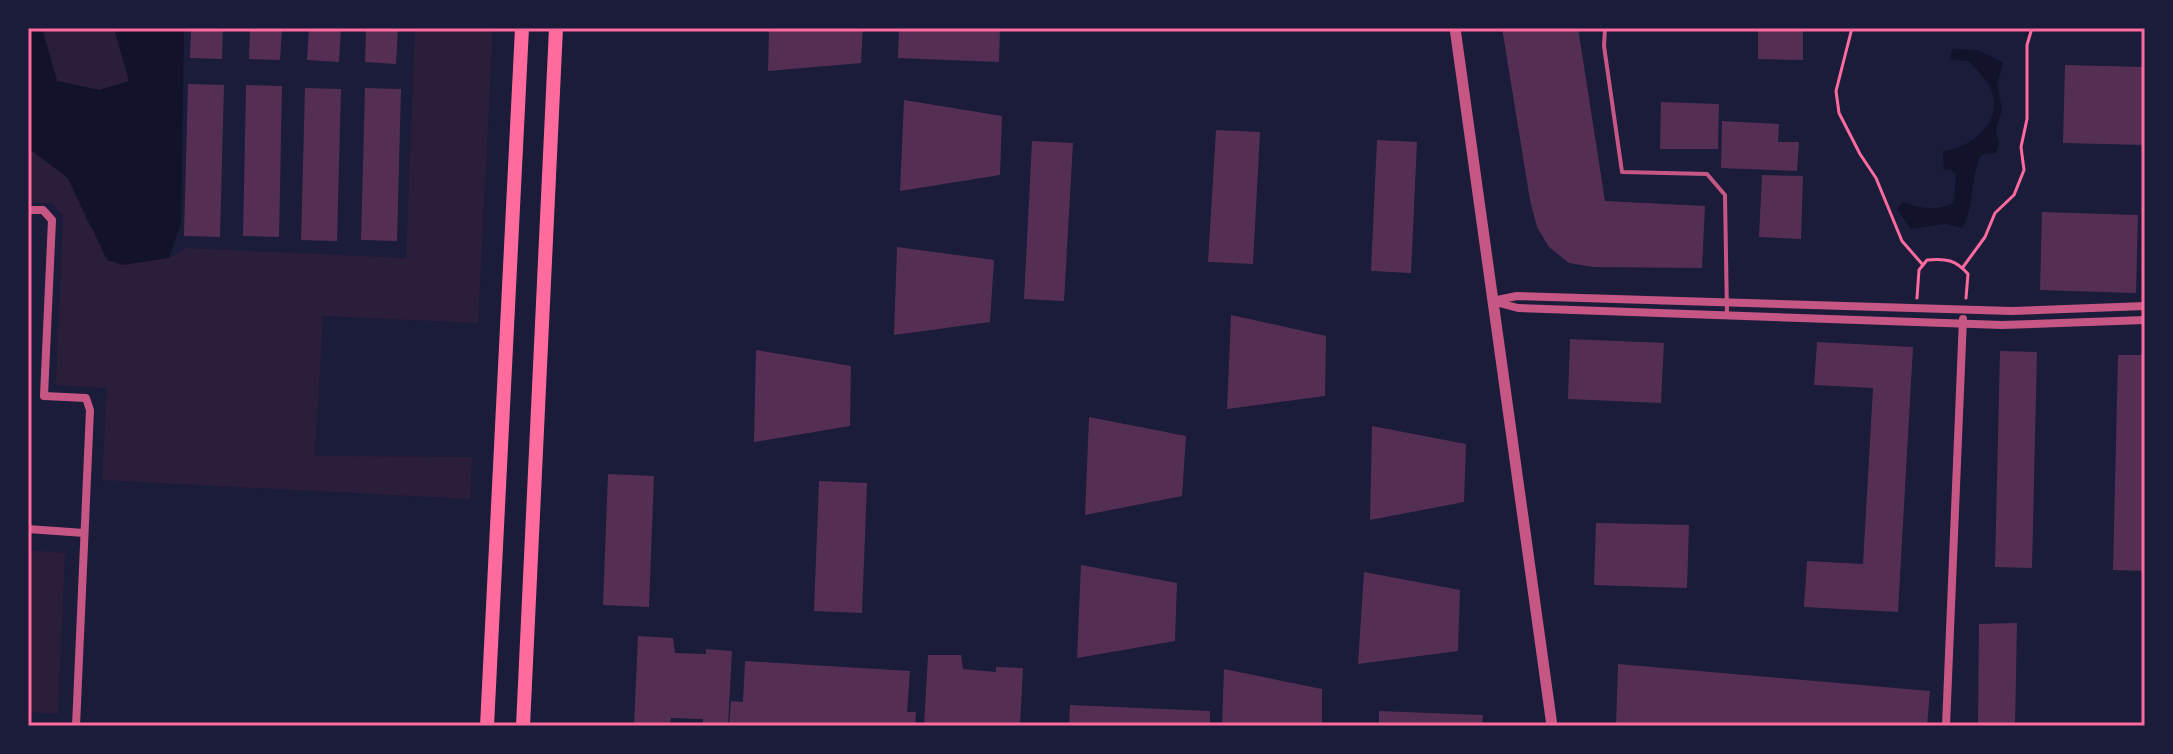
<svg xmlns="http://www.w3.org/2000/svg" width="2173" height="754" viewBox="0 0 2173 754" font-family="'Playfair Display',serif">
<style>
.green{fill:#2a1e3b}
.water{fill:#12122b}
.building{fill:#542f53}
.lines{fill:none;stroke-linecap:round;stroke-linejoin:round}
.path{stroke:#ff6b9d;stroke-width:3}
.service{stroke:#c65784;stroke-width:4}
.minor{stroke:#c65784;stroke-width:8}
.tertiary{stroke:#c65784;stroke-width:11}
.primary{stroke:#ff6b9d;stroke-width:14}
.neatline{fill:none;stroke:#ff6b9d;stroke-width:3}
</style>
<rect width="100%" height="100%" fill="#1b1b3a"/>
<g class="green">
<path d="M42,28H114L130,82L99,90L57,81Z"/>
<path d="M415,28H493L478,323L323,316L315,456L472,457L470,499L102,480L107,388L56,385L63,216L52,203H28V148L68,178L89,225L169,258L186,248L406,258Z"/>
<path d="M28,550L65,553L58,714L28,712Z"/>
</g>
<g class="water">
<path d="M28,28H42L57,81L99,90L129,81L114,28H184L181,223L169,258L122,265L107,260L68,178L28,148Z"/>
<path d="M1952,49L1977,50L2003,62L1997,84L2002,110L1996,129L1999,145L1995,153L1981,155C1969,178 1976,205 1962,228L1945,224L1911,229L1897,209L1903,202C1922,209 1935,211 1954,203L1956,175L1951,170H1944L1943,151C1982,146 2012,109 1982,76C1978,72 1974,65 1969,62C1964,60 1955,60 1950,60Z"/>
</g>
<g class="building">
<path d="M191,28H223L222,59L190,58Z"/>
<path d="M250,28H282L280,60L249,59Z"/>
<path d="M309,28H341L339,62L307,60Z"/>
<path d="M366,28H398L396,64L365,62Z"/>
<path d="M769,28H863L861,63L768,71Z"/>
<path d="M899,28H1000L999,62L898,58Z"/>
<path d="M1502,28H1578L1605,201L1705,206L1702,268L1593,267L1569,263L1549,247L1537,227L1530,200Z"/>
<path d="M1758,28H1803V60L1758,59Z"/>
<path d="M2065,65L2145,67V145L2063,143Z"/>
<path d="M188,84L224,85L220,237L184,236Z"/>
<path d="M246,85L282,86L279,237L243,236Z"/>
<path d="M305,88L341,89L337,241L301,240Z"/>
<path d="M365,88L401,89L397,241L361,240Z"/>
<path d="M904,100L1002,116L1000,175L900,191Z"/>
<path d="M1661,102L1719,104L1718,149H1660Z"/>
<path d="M1722,121L1779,124L1778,142H1799L1797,171L1721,168Z"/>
<path d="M1216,130L1260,132L1253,264L1208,262Z"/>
<path d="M1377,140L1417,142L1411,273L1371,271Z"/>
<path d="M1032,141L1073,143L1064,301L1024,299Z"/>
<path d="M1762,175L1803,176L1801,239L1759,237Z"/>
<path d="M2042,212L2138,215L2136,293L2040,290Z"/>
<path d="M897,247L994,260L990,322L894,335Z"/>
<path d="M1231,315L1326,336L1325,396L1227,409Z"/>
<path d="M1570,339L1664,343L1661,403L1568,399Z"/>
<path d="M1817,342L1913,347L1898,612L1804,607L1807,561L1863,564L1873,388L1814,385Z"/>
<path d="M756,350L851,366L850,426L754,442Z"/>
<path d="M2000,351L2037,352L2032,568L1995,567Z"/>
<path d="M2118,355H2145V571L2113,570Z"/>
<path d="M1089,417L1186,436L1182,496L1085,515Z"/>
<path d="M1372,426L1466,444L1464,502L1370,520Z"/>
<path d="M608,474L654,476L649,607L603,605Z"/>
<path d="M819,481L867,483L862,613L814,611Z"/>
<path d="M1596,523L1689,525L1687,588L1594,585Z"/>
<path d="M1081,565L1177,583L1175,641L1077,658Z"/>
<path d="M1364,572L1460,590L1458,651L1358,664Z"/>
<path d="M2017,623L2015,726H1978L1979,624Z"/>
<path d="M638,636L673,638L675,653L706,654V649L732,651L728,726H703V719L671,718L670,726H634Z"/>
<path d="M928,655H961L963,669L996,672V667L1023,668L1020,726H924Z"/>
<path d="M745,661L910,671L907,712H916L915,726H729L731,701L743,702Z"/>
<path d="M1618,664L1930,691L1927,726H1616Z"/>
<path d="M1224,669L1322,689V726H1222Z"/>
<path d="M1070,705L1210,711V726H1069Z"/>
<path d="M1379,711L1483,715L1482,726H1379Z"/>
</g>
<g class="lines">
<g class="path">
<path d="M1852,28L1836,91L1839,113L1860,154L1876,178L1902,241L1923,265"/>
<path d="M1963,267L1985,237L1995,213L2014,195L2024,170L2021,147L2027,119V45L2032,28"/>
<path d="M1917,298L1919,270L1927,260C1946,258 1956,260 1968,274L1966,298"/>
<path d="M28,726H40"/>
</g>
<path class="service" d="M1605,28L1604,46L1622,172L1707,174L1725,195L1727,315"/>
<g class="minor">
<path d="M28,210H43L52,220L44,396L86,398L90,410L76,726"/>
<path d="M1497,300L1517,296L2012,311L2145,306"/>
<path d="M1492,301L1518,308L2002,325L2145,320"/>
<path d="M28,529L84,533"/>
<path d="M1946,726L1963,319"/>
</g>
<path class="tertiary" d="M1455,28L1552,726"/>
<g class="primary">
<path d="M487,726L522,28"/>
<path d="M523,726L556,28"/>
</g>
</g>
<rect width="2173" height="754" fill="none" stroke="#1b1b3a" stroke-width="60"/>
<rect x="30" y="30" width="2113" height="694" class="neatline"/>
</svg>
